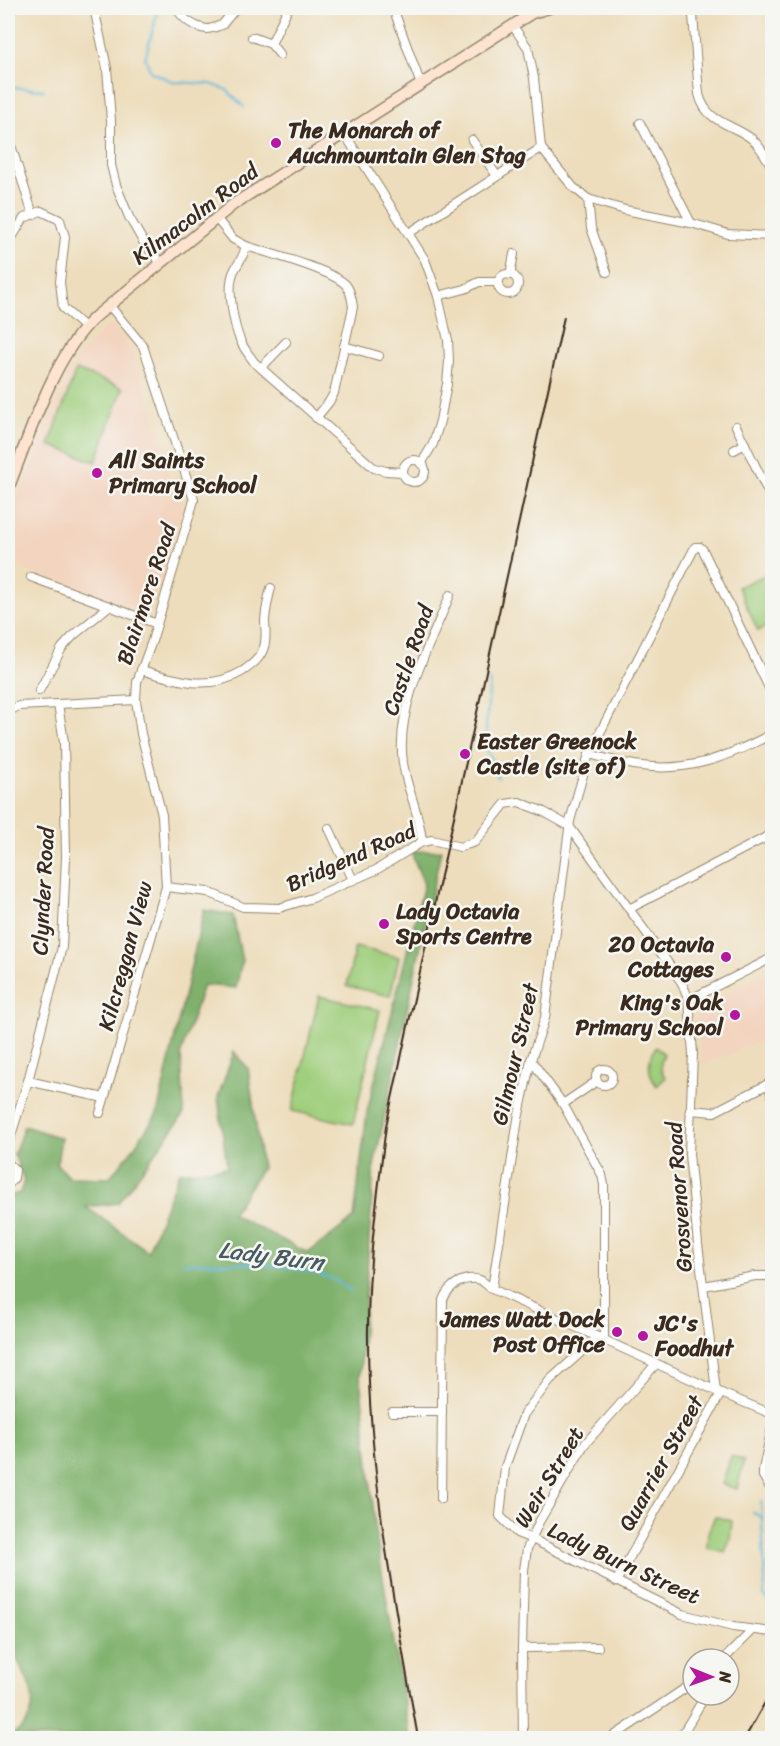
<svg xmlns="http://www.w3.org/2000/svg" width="780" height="1746" viewBox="0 0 780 1746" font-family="Sriracha,sans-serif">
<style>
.built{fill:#f3d4bf}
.green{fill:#9fce7c;stroke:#6d7c4d;stroke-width:1.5}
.forest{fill:#7fb16c;stroke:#5d6e45;stroke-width:1.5}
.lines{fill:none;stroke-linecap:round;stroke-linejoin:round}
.stream{stroke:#5eb7db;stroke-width:2}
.minor-casing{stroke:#94846d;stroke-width:10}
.secondary-casing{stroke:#94846d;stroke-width:13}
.minor{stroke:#fff;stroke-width:8}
.secondary{stroke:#fde4d1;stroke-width:10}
.rail{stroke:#3b2a1e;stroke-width:2}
.poi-dot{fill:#b5179e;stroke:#f6f6f2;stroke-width:2}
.labels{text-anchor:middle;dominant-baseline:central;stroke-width:5;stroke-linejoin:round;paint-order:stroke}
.poi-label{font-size:22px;font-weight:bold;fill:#3b2a1e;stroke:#f6f6f2;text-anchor:start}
.street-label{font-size:22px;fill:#3b2a1e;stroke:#f6f6f2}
.water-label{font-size:24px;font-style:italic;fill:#475b60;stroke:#f6f6f2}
</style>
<rect width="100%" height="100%" fill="#f6f6f2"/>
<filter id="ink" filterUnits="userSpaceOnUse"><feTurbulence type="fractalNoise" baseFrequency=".0167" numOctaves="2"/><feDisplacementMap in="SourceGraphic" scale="12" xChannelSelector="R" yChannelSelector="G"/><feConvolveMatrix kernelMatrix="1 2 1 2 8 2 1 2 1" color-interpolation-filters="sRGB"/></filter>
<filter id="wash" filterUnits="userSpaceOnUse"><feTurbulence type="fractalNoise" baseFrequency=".008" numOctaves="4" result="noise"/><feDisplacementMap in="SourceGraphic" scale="24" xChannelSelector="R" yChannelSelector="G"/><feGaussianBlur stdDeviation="1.35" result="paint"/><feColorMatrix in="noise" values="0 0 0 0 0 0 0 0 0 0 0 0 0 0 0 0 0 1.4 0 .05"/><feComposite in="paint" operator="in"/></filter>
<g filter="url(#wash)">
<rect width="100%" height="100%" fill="#edddbc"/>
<g class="built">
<path d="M107,327H114L133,353L164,444L163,462L172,485L180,496L183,503L182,511L169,544L164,571L150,613L8,564V522L74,360Z"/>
<path d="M772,969V1034L733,1053L702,1064L696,1019L702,1006Z"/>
</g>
<g class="green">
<path d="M76,370L123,388L96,462L49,445Z"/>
<path d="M772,572V624L758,631L738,587Z"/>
<path d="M355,947L399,957L390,996L347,986Z"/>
<path d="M319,996L380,1010L353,1124L292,1111Z"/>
<path d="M656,1047L664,1054C660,1062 659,1071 666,1077L657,1086C647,1074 647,1059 656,1047Z"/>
<path d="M731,1456L744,1461L737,1489L722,1484Z"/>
<path d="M715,1516L732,1521L730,1539L725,1552L707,1548L708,1533Z"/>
</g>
<path class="forest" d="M441,850L374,1166L360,1376L376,1536L410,1738H8C11,1734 18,1732 22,1728C47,1702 21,1668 8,1643V1196L20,1193L24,1180L14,1154L24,1126L61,1138L57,1164L68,1177L109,1178L130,1153L157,1114L204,910L233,915L242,961L236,988L203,985L181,1053L184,1114L118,1203L86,1207L148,1251L179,1172L227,1167L218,1097L234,1052L248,1068L262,1168L232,1214L308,1253L354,1218L367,1112L424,884L411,852Z"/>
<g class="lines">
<g class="stream">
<path d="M156,8L158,11L145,58L151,72L174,82L211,84L227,90L244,107"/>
<path d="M8,87L44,90"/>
<path d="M490,680L486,726L488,750L498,778"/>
<path d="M184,1263C224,1262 289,1263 327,1277C335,1279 343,1286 351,1291"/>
<path d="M761,1501L765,1580L764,1596L772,1604"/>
<path d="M753,1512L762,1518"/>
</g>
</g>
</g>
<g filter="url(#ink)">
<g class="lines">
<g class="minor-casing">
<g id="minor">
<path d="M94,8L107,68L111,121V165L116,185L129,217L144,243L161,263"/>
<path d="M177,8C181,18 195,28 207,29C211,29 218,26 222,25L236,8"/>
<path d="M393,8L421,85"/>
<path d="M690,8L693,15L699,94C706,123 731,123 752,139C760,146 767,158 772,167"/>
<path d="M513,26L528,48L534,78L541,148L573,187L588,199L625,210L691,223L728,234L772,236"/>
<path d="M252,37L271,44L280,55"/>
<path d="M271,44L288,8"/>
<path d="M640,123L691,223"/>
<path d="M344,133L425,260L438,296L448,340L449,361L447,384L440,421L433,444L421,464"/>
<path d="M8,136L33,215"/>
<path d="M472,140L497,176"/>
<path d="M588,199L591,228L607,272"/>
<path d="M216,218L233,239L246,246C243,259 239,261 234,271C226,287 234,327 241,342C244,349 250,356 254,362L374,468L386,471L403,472"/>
<path d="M409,233L541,148"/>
<path d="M8,244L24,218L41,211L60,220L65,237L60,282L63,308L84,327"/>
<path d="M246,246C268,253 332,270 346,285C351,291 352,300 353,307L334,393L329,402L316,418"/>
<circle cx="508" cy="284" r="10"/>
<path d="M510,275L514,254"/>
<path d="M438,296L465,289L479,282H499"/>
<path d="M344,346L379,356"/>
<path d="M261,368L286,342"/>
<path d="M736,426L772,500"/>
<path d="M734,450L745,444"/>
<circle cx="414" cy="471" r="11"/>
<path d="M31,577L157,624"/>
<path d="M141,670C177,680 209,692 243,671C252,665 261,658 264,647C267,638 265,629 265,620C266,609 268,599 271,588"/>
<path d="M39,691L62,648L73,636L109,606"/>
<path d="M8,711L19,706L136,700"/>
<path d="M589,754C604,758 619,762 634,765C687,774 727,757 772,734"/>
<path d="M329,828L353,880"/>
<path d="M422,842C420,811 403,783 402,752C399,701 431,642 450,595"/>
<path d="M166,887L208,892L243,907L279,908L312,898L376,870L422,842L432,840L460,847L475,842L505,804L519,802L544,812L569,826L656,946L682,983L689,1000L693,1054L689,1154L698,1244L716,1391"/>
<path d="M629,909L772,834"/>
<path d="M689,1000L772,958"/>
<path d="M531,1060L563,1104L602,1175L604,1185V1340"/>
<circle cx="604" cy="1077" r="8"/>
<path d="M28,1081L104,1098"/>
<path d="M768,1084L772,1096"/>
<path d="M563,1104L597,1081"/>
<path d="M690,1110L714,1112L772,1082"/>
<path d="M100,1113L166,887L162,815L141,734L136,700L137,682L152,641L194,500L143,346L109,305"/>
<path d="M8,1145L28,1081L62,947L66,857L64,742L58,704"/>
<path d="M8,1163L15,1170L14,1178L8,1185"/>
<path d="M704,1286L755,1276H772"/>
<path d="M492,1289L518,1119L531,1060L545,1018L570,821L589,754L695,547H700L703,550L772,694"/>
<path d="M598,1337L550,1380L524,1414L505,1467L500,1516L517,1533L532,1539L682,1614L733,1627L772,1632"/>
<path d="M392,1412H442"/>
<path d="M772,1427L763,1470V1476L772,1491"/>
<path d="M441,1499L443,1300C448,1286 464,1275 480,1280C484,1282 488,1286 492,1289L721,1393L772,1414"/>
<path d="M616,1582L721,1393"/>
<path d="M522,1648L598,1647"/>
<path d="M724,1659L753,1630"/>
<path d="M523,1738L522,1648L524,1570L527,1549L539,1522L584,1445L656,1364"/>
<path d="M611,1738L693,1683"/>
<path d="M680,1738L701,1703"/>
</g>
</g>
<g class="secondary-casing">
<path id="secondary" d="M8,489C29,436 54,355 95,317L234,204L532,13L549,8"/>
</g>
<use href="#minor" class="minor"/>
<use href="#secondary" class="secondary"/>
<g class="rail">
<path d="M418,1738C395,1607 369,1477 368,1343C367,1270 377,1198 386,1126L564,317"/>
<path d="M745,1738L772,1690"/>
</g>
</g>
</g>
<g class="poi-dot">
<circle cx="276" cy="143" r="6"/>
<circle cx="97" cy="473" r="6"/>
<circle cx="465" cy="754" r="6"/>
<circle cx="384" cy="924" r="6"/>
<circle cx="726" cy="957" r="6"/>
<circle cx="735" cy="1015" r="6"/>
<circle cx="617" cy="1332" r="6"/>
<circle cx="643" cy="1336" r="6"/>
</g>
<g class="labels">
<g class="poi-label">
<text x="288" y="130">The Monarch of<tspan x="288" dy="25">Auchmountain Glen Stag</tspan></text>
<text x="109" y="460">All Saints<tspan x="109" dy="25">Primary School</tspan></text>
<text x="477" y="741">Easter Greenock<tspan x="477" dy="25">Castle (site of)</tspan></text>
<text x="396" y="911">Lady Octavia<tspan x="396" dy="25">Sports Centre</tspan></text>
<text x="714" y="944" text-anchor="end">20 Octavia<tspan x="714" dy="25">Cottages</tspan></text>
<text x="723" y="1002" text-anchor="end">King's Oak<tspan x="723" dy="25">Primary School</tspan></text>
<text x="605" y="1319" text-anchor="end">James Watt Dock<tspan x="605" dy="25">Post Office</tspan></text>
<text x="655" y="1323">JC's<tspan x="655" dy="25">Foodhut</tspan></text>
</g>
<g class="street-label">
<text transform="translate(195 214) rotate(-37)">Kilmacolm Road</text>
<text transform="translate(146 594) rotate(-72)">Blairmore Road</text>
<text transform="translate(408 660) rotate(-71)">Castle Road</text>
<text transform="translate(351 857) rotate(-24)">Bridgend Road</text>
<text transform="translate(43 891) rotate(-87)">Clynder Road</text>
<text transform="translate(125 956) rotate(-75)">Kilcreggan View</text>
<text transform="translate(515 1054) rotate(-77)">Gilmour Street</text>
<text transform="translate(679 1197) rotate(-94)">Grosvenor Road</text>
<text transform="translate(661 1463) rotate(-61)">Quarrier Street</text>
<text transform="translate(549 1477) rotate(-59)">Weir Street</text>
<text transform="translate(624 1563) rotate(25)">Lady Burn Street</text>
</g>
<g class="water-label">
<text transform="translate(271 1256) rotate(7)">Lady Burn</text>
</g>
</g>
<rect width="780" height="1746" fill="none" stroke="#f6f6f2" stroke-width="30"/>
<g transform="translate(711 1677) rotate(91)"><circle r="28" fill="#f6f6f2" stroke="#aba49d" stroke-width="1.5"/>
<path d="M0-4.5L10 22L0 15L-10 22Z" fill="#b5179e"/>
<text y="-9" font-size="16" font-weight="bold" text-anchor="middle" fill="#3b2a1e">N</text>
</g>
</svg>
